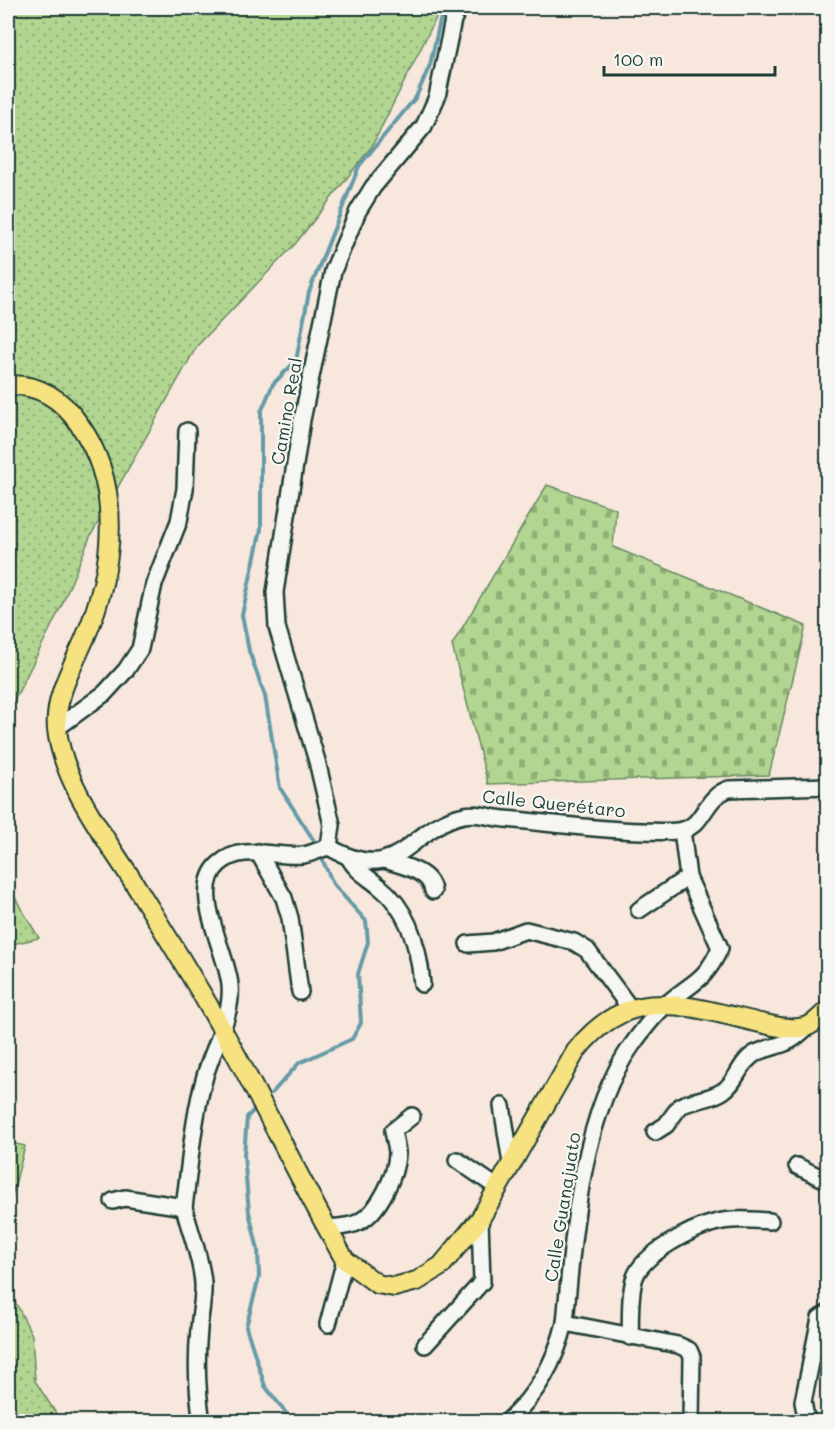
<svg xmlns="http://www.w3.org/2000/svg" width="835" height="1429" viewBox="0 0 835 1429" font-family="Mali,sans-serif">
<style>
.grass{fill:url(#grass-dots);stroke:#688a62;stroke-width:1.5}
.cemetery{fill:url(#cemetery-stones);stroke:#688a62;stroke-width:1.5}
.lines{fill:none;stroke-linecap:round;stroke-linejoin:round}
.stream{stroke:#659ba8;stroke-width:4}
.minor-casing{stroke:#1f3d34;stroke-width:20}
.major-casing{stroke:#1f3d34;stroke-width:22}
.minor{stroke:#f6f6f2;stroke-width:15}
.major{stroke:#f6e281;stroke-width:18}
.labels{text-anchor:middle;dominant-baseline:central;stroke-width:4.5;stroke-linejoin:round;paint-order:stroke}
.street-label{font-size:18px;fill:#1f3d34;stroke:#f6f6f2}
</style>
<defs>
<pattern id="grass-dots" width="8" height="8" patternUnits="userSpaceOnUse" patternTransform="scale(1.5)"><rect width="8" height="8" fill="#b2d691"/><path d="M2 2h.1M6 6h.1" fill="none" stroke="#90af77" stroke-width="1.8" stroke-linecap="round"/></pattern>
<pattern id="cemetery-stones" width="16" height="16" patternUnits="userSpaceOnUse" patternTransform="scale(1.5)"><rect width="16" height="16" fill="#b2d691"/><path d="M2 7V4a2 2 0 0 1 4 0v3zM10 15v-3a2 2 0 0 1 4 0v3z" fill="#90af77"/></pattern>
</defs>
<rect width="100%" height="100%" fill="#f7e7dc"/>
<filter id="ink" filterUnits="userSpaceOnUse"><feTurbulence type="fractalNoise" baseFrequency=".0167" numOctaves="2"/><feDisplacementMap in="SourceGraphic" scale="12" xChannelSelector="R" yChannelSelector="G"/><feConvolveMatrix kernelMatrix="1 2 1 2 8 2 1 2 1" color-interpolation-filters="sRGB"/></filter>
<g filter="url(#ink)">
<g class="grass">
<path d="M8,8H441L372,146L296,243L197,346L90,537L61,607L8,713Z"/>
<path d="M8,886L39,938L8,945Z"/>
<path d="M8,1142L25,1146L8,1212Z"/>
<path d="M8,1287L32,1335L35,1381L61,1421H8Z"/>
</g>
<path class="cemetery" d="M547,485L616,509L613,547L806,626L769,775L488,784L452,645Z"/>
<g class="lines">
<g class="stream">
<path d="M318,847L280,788L265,696L249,651L242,615L261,529V412L273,384L296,361L309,292L359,166L416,97L430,65L443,8"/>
<path d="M272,1093L299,1063L352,1039L361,1023L358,974L368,942L366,921L333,884L320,854"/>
<path d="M255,1109L247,1117L244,1155L249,1212L258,1250L259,1277L246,1327L265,1386L293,1422"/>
</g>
<g class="minor-casing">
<g id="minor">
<path d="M57,728L105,693L126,670L140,649L154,584L179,521L185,489L187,431"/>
<path d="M329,847L332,825L317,761L277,627L275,592L302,420L333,271L358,211L373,187L424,126L437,97L453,20L459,8"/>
<path d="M258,852L284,898L290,918L300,992"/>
<path d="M349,858C357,872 368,877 380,887C409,910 419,948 422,984"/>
<path d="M385,860C402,866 430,870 433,891"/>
<path d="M639,910L688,877"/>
<path d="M468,944L493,942L526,930L574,942L587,950L630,1008"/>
<path d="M502,1106L511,1163"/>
<path d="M655,1132L666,1125L680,1106C694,1099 710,1100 723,1091C737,1082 740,1061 756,1053C781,1042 785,1049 808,1026"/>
<path d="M457,1160L498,1188"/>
<path d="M797,1166L828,1181"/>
<path d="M113,1201L125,1198L184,1207"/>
<path d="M327,1228C337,1227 350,1227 359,1222C379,1212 396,1175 397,1154C397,1146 394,1138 393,1131L412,1116"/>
<path d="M565,1323L678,1345L689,1350L692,1357L691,1422"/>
<path d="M328,1324L345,1260"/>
<path d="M630,1337C631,1318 629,1295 635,1277C644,1253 691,1229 714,1223C732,1218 752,1220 770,1221"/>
<path d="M425,1345L482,1282L480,1219"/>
<path d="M202,1422C197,1391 196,1360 199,1329C200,1314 204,1298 203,1283C201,1256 190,1233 184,1207C190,1164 193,1118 205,1076C213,1047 233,1016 230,985C227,951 189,891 219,864C242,843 275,858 303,855C311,854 320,849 329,847C401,889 407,827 464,815C479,812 490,818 505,819C550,823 596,830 642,831C655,831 671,833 683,830C705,824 704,797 729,789L828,786"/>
<path d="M507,1422C537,1394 555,1363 565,1323C573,1237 581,1116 632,1045C642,1031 655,1014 668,1003C693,981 705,982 720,948L688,877L682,830"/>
<path d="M807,1422L803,1402L820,1318L828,1313"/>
</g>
</g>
<g class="major-casing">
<path id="major" d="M8,385C39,384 62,399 79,424C124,487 114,570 85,638C73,666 54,697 57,729C62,780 104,836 131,878C162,928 194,979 223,1031C265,1106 302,1185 345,1260L377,1284L394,1287L417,1281L441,1266L480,1219L576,1051C631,980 691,1008 765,1024C777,1027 799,1031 810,1025C816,1022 822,1015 828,1010"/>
</g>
<use href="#minor" class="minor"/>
<use href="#major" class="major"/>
</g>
</g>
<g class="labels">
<g class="street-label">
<text transform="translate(286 411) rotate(-80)">Camino Real</text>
<text transform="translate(554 803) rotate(6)">Calle Querétaro</text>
<text transform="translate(562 1207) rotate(-81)">Calle Guanajuato</text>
</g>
</g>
<rect width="835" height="1429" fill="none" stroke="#f6f6f2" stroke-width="30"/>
<rect x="15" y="15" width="805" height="1399" fill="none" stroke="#1f3d34" stroke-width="2" filter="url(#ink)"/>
<path d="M604 66v9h171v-9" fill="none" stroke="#1f3d34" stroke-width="3"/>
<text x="613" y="66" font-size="18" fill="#1f3d34" stroke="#f6f6f2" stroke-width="4.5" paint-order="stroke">100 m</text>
</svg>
